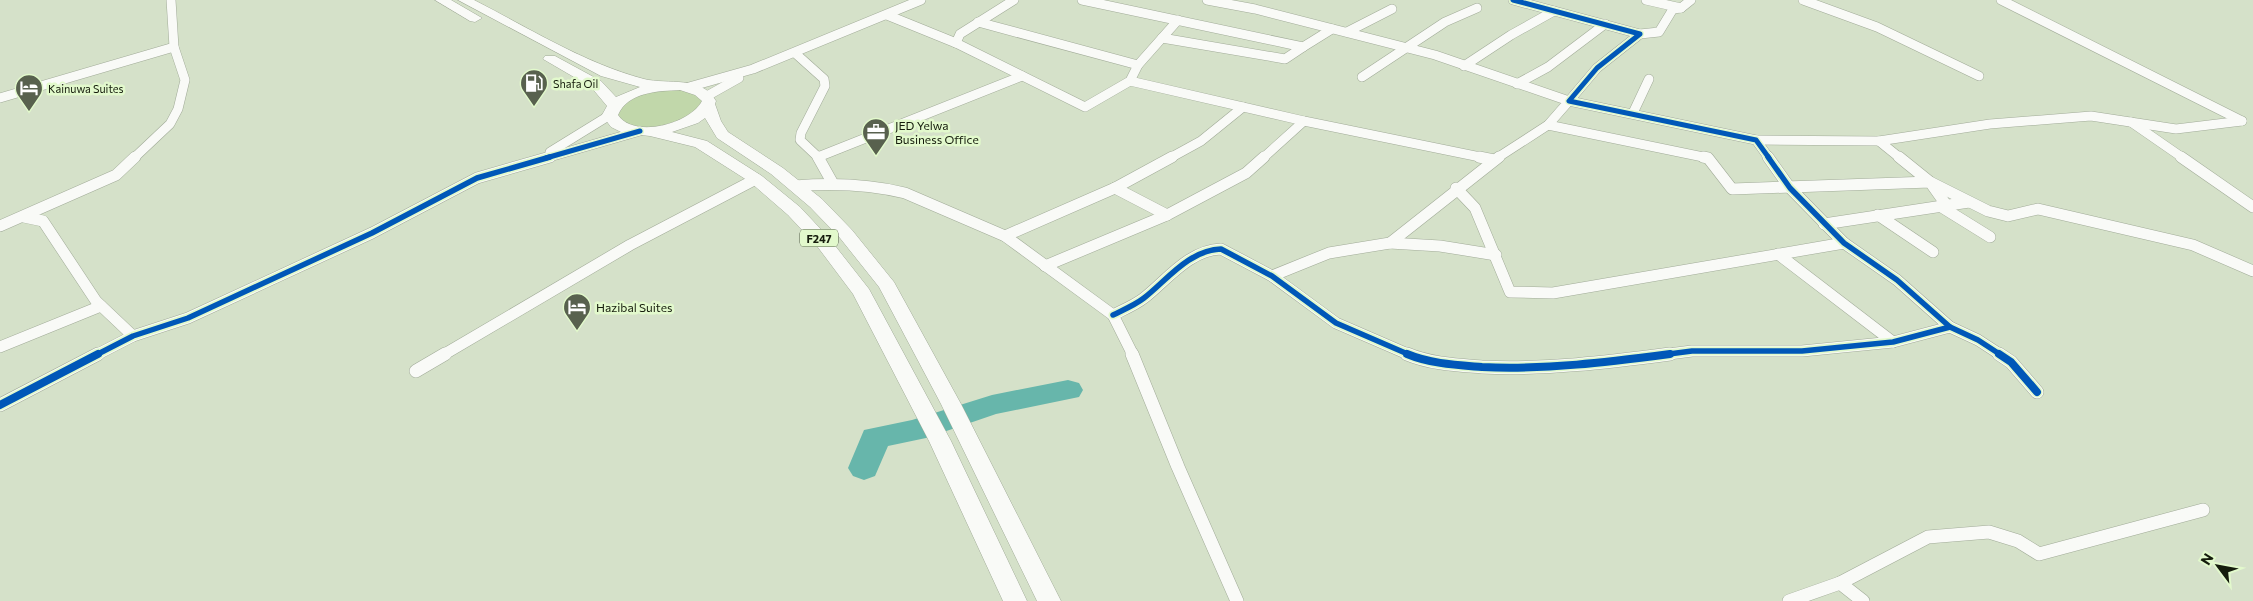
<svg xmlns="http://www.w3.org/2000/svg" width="2253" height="601" viewBox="0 0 2253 601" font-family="Commissioner,sans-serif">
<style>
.green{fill:#c1d7aa}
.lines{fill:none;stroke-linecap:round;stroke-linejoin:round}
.river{fill:#67b6ab;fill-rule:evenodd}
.minor-far2-casing{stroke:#a1ab98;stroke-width:10}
.minor-far1-casing{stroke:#a1ab98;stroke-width:12}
.minor-casing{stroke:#a1ab98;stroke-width:14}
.primary-casing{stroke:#a1ab98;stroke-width:1}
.minor-far2{stroke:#f9faf7;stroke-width:9}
.minor-far1{stroke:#f9faf7;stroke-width:11}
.minor{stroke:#f9faf7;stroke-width:13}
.primary{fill:#f9faf7;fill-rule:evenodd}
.cycleway-far2-casing{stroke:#e2f9cc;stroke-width:8}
.cycleway-far1-casing{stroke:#e2f9cc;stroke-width:9}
.cycleway-casing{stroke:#e2f9cc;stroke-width:11}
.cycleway-far2{stroke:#0057b8;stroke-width:5}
.cycleway-far1{stroke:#0057b8;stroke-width:5.5}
.cycleway{stroke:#0057b8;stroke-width:8}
.labels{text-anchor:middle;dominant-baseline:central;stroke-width:5;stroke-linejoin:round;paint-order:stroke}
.far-poi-label{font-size:11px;fill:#151c0c;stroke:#e2f9cc;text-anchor:start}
.shield{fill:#e2f9cc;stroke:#525e46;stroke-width:1}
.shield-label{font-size:11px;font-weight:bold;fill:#151c0c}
.poi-label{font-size:12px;fill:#151c0c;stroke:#e2f9cc;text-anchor:start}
</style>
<rect width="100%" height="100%" fill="#d5e1c9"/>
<path class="green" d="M659,90H685L701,97L703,103L693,116L654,128L628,126L617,116L618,110L633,97Z"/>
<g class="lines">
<path class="river" d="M1068,380L1079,383L1083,390L1079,397L996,414L926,438L888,446L875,476L864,480L853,476L848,468L864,430L912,420L992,395Z"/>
<g class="minor-far2-casing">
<g id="minor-far2">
<path d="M1014,0L960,34L956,43L1085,107L1130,81L1138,65L1178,20"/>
<path d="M1082,0L1303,47L1332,29"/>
<path d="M1207,0L1255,9L1435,55L1569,101L1548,125L1497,158"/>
<path d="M1513,0L1640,34L1597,68L1569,101L1756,140L1769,158"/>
<path d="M1646,0L1681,8L1691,0"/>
<path d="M1803,0L1877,27L1979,76"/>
<path d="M2001,0L2242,121"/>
<path d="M887,15L956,43"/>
<path d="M978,22L1138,65"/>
<path d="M1347,32L1392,9"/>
<path d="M1640,34L1659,32L1673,9L1681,8"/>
<path d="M1162,38L1285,59L1303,47"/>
<path d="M795,53L824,79L825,86L801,133L800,140L819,158"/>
<path d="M1464,66L1511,35L1554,11"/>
<path d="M1362,77L1445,22L1477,8"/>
<path d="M1130,81L1304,121L1485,158"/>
<path d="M1517,84L1548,67L1605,24"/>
<path d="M689,87L753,69L921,0"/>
<path d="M707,96L739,78"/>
<path d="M0,98L174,47"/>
<path d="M1633,113L1649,79"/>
<path d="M2131,122L2183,158"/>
<path d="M1548,125L1708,158"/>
<path d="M1756,140L1879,141L1990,124L2091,116L2176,129L2242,121"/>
<path d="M1879,141L1900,158"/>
<path d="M550,152L610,115"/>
<path d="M818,157L1022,76"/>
<path d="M134,158L170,124L178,109L185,80L174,47L171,0"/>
<path d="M546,158L640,131"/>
<path d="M1170,158L1201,141L1243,107"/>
<path d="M1263,158L1304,121"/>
</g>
</g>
<g class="minor-far1-casing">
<g id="minor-far1">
<path d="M818,157L832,182"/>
<path d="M1479,157L1494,160"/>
<path d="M1703,157L1708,158L1732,189L1930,182L1947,206"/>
<path d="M1768,157L1790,188L1844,243L1897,280L1950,327L1978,340L2001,355"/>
<path d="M1899,157L1930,182L1988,211L2008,216L2038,209L2193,245L2253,271"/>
<path d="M2181,157L2253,207"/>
<path d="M795,186C832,183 868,184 905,193L1005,236L1113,315L1133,355"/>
<path d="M1115,188L1167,215"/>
<path d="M1456,188L1475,208L1510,292L1553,293L1844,243"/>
<path d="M1940,206L1990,237"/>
<path d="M1878,215L1933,252"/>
<path d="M24,217L43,221L96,301L133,336"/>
<path d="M1824,224L1969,202"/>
<path d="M0,226L116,175L135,157"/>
<path d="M1005,236L1115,188L1172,157"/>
<path d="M1390,243L1440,246L1496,255"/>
<path d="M1778,254L1893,342"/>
<path d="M1045,266L1167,215L1246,173L1264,157"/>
<path d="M1272,276L1329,253L1390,243L1499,157"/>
<path d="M1113,315C1123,310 1135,305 1144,298C1167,280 1189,250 1221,249L1272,276L1336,323L1410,355"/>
<path d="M0,347L101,306"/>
<path d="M96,355L133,336L188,318L372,233L477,178L550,157"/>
<path d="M443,355L630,245L756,179"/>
<path d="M1661,355L1692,351H1802L1893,342L1950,327"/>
</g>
</g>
<g class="minor-casing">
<g id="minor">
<path d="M1132,354L1178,467L1237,601"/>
<path d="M1407,354C1431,364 1457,365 1482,367C1546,370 1608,362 1670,354"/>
<path d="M1999,354L2011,362L2037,392"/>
<path d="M416,371L445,354"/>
<path d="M0,405L98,354"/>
<path d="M1840,583L1928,537L1989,532L2018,541L2039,554L2203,510"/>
<path d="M1789,601L1840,583L1863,601"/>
</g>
</g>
<g class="primary-casing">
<g id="primary">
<path d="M435,0H451L482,18L475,22L470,21Z"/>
<path d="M458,0H474C529,28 584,63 644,79C668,85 702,75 716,101L715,104L721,121L728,132L783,168L822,199L852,230L894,282L961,404L1061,601H1037L941,404L879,287L840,238L810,207L771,174L717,138L705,118L698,123L672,132L707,141L762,176L800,207L829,238L869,289L951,441L1027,601H1003L929,441L853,294L817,246L788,215L750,182L695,147L650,136L623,133L611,127L602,115L607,106L591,87L543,59L545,56H555L601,81L616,97L640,87L601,76ZM680,90L695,95L702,101C690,124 634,139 618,115C628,92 658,91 680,90Z"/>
</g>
</g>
<use href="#minor-far2" class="minor-far2"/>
<use href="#minor-far1" class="minor-far1"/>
<use href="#minor" class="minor"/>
<use href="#primary" class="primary"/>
<g class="cycleway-far2-casing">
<g id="cycleway-far2">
<path d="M1513,0L1640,34L1597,68L1569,101L1756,140L1769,158"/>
<path d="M546,158L640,131"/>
</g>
</g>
<g class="cycleway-far1-casing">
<g id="cycleway-far1">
<path d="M1768,157L1790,188L1844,243L1897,280L1950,327L1978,340L2001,355"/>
<path d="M1113,315C1123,310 1135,305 1144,298C1167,280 1189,250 1221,249L1272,276L1336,323L1410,355"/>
<path d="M96,355L133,336L188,318L372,233L477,178L550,157"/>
<path d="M1661,355L1692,351H1802L1893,342L1950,327"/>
</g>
</g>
<g class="cycleway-casing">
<g id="cycleway">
<path d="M1407,354C1431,364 1457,365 1482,367C1546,370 1608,362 1670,354"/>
<path d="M1999,354L2011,362L2037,392"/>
<path d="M0,405L98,354"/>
</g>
</g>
<use href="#cycleway-far2" class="cycleway-far2"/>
<use href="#cycleway-far1" class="cycleway-far1"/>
<use href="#cycleway" class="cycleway"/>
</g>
<defs>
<g id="fuel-pin" transform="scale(1.4375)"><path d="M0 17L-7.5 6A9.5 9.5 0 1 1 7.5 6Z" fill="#58614e" stroke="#e2f9cc"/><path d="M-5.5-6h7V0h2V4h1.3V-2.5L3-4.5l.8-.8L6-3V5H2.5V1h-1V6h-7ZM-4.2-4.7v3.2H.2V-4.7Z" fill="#fff"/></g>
<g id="hotel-pin" transform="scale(1.4375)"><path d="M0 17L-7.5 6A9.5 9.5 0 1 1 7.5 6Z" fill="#58614e" stroke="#e2f9cc"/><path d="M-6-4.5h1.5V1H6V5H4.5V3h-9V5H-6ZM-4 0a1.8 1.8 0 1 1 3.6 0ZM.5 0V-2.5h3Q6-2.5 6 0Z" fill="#fff"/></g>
<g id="office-pin" transform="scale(1.4375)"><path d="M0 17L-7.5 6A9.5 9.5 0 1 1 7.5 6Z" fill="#58614e" stroke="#e2f9cc"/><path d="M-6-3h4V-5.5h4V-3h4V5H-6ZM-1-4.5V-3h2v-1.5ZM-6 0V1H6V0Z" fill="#fff"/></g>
</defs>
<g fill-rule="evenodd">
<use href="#fuel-pin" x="534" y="83"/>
<use href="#hotel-pin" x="29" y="88"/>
<use href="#office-pin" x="876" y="132"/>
<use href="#hotel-pin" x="577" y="307"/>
</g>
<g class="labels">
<g class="far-poi-label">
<text x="553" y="83">Shafa Oil</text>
<text x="48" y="88">Kainuwa Suites</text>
</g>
<rect class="shield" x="800" y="229.5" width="38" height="17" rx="4"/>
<g class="shield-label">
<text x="819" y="238">F247</text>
</g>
<g class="poi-label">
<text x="895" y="125">JED Yelwa<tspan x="895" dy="14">Business Office</tspan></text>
<text x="596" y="307">Hazibal Suites</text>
</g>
</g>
<g transform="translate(2218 566) rotate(302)" stroke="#e2f9cc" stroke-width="4" paint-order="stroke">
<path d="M0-4L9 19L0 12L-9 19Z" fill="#151c0c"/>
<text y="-8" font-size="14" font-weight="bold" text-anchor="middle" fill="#151c0c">N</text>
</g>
</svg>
